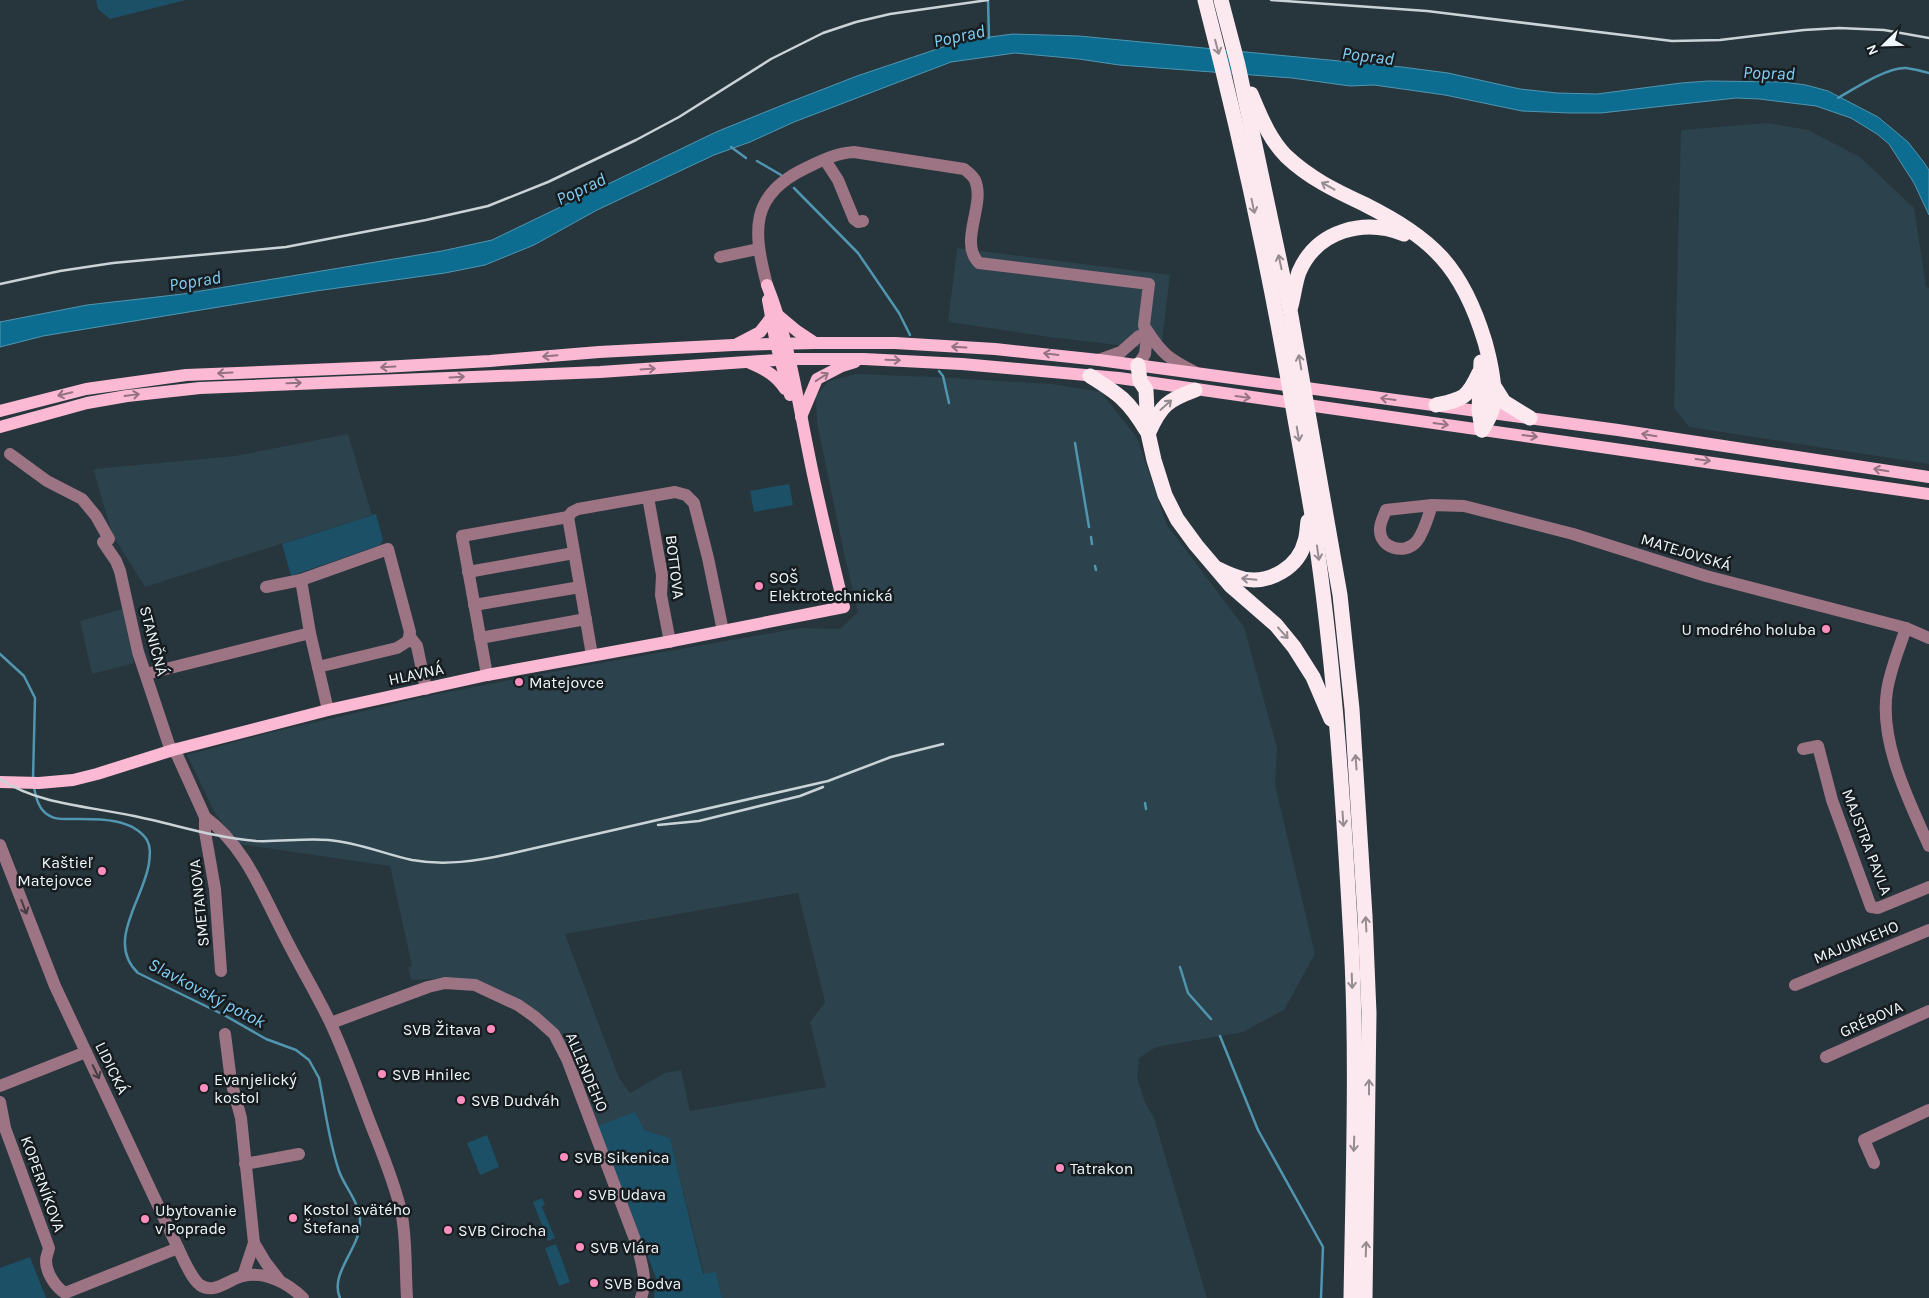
<svg xmlns="http://www.w3.org/2000/svg" width="1929" height="1298" viewBox="0 0 1929 1298" font-family="Karla,sans-serif">
<style>
.built{fill:#2c424c;fill-rule:evenodd}
.green{fill:#1c5067}
.water{fill:#0d6d91;stroke:#5096b1}
.lines{fill:none;stroke-linecap:round;stroke-linejoin:round}
.stream{stroke:#5096b1;stroke-width:2.5}
.minor{stroke:#9c7484;stroke-width:12}
.major{stroke:#fbb9d3;stroke-width:12}
.highway{stroke:#fce8ef;stroke-width:15}
.rail{stroke:#cad4d8;stroke-width:2.5}
.oneway{stroke:#948c91}
.oneway2{stroke:#947282}
.oneway3{stroke:#453b42}
.poi-dot{fill:#fd8ebe;stroke:#161c1f;stroke-width:2}
.labels{text-anchor:middle;dominant-baseline:central;stroke-width:5;stroke-linejoin:round;paint-order:stroke}
.street-label{font-size:16px;fill:#eef7fb;stroke:#161c1f}
.poi-label{font-size:16px;fill:#eef7fb;stroke:#161c1f;text-anchor:start}
.water-label{font-size:18px;font-style:italic;fill:#83cff4;stroke:#161c1f}
</style>
<rect width="100%" height="100%" fill="#27353c"/>
<g class="built">
<path d="M1768,123L1808,130L1860,157L1914,208L1926,286L1929,288V464L1689,427L1674,408L1681,130Z"/>
<path d="M957,248L1170,275L1161,350L1056,338L948,322Z"/>
<path d="M856,374L935,377L1052,384L1101,392L1137,438L1167,525L1244,627L1277,748L1275,785L1315,954L1284,1010L1243,1032L1156,1047L1139,1058L1137,1078L1145,1102L1154,1118L1207,1298H722L716,1273L704,1274L670,1138L644,1130L598,1126L559,1034L526,1003L483,984L450,978L411,980L408,967L412,966L390,866L238,844L215,813L187,755L268,733L433,695L583,666L800,628L840,629L858,612L845,558L817,423L816,396L829,381ZM798,893L825,1002L810,1022L826,1087L690,1111L681,1070L665,1073L630,1093L619,1078L565,934Z"/>
<path d="M348,434L372,515L145,587L113,536L93,469L235,456Z"/>
<path d="M122,609L134,663L92,674L80,621Z"/>
</g>
<g class="green">
<path d="M96,0H186L110,19L98,9Z"/>
<path d="M789,484L793,505L754,512L750,491Z"/>
<path d="M376,514L383,540L380,545L291,576L282,544Z"/>
<path d="M635,1112L644,1130L670,1138L703,1274L716,1272L722,1298H654L656,1278L598,1126Z"/>
<path d="M487,1135L499,1167L480,1175L467,1143Z"/>
<path d="M542,1198L545,1204L542,1207L555,1238L548,1241L533,1202Z"/>
<path d="M556,1244L570,1282L559,1286L545,1248Z"/>
<path d="M30,1257L46,1298H0V1268Z"/>
</g>
<path class="water" d="M1013,34L1079,36L1402,67L1448,73L1520,89L1557,93L1597,94L1681,83L1708,81L1783,82L1806,85L1828,91L1878,117L1908,142L1922,160L1929,170V215L1914,183L1889,144L1877,134L1851,118L1816,106L1759,99L1736,98L1601,113H1570L1522,111L1445,95L1374,85L1350,86L1292,78L1119,65L1079,59L1015,53L951,62L794,122L750,142L714,155L597,210L534,245L485,265L445,273L316,291L43,336L0,347V322L87,305L183,294L442,251L492,240L716,132L790,102L857,76L946,46L974,39Z"/>
<g class="lines">
<g class="stream">
<path d="M988,0L989,38"/>
<path d="M1838,98C1854,89 1887,67 1906,68C1913,69 1922,71 1929,73"/>
<path d="M731,147L746,158"/>
<path d="M757,161L781,175"/>
<path d="M794,188L858,253L899,313L910,335"/>
<path d="M939,371L943,376L949,403"/>
<path d="M1075,443L1089,527"/>
<path d="M1091,537L1092,544"/>
<path d="M1095,566L1096,570"/>
<path d="M0,654L24,676L35,698L33,779"/>
<path d="M34,787C36,798 39,811 50,816C56,820 65,819 72,819C96,819 132,817 147,840C151,847 150,855 149,863C144,899 105,942 138,973L224,1015L266,1039L296,1050L309,1060L319,1078C325,1108 329,1142 339,1171C345,1188 361,1204 360,1223C360,1248 329,1274 340,1298"/>
<path d="M1145,803L1146,809"/>
<path d="M1180,967L1188,993L1211,1019"/>
<path d="M1220,1036L1258,1130L1323,1247L1321,1298"/>
</g>
<g class="minor">
<path d="M825,160L838,180L854,219L858,222L863,221"/>
<path d="M720,257L758,249"/>
<path d="M767,285C753,231 749,195 806,168C822,160 837,153 854,152L964,169C968,172 973,176 975,180C986,205 958,242 979,263L1149,284L1144,325L1147,337L1145,354L1138,365"/>
<path d="M1146,329C1162,354 1169,359 1195,372"/>
<path d="M1099,360L1121,352L1139,336"/>
<path d="M10,454L47,481L82,499L96,516L109,539"/>
<path d="M648,497L662,575L661,595L670,642"/>
<path d="M1432,505C1428,517 1424,532 1417,541C1405,556 1379,548 1380,529C1380,522 1384,516 1386,510L1432,505L1464,506L1573,534L1706,576L1906,628L1929,638"/>
<path d="M568,517L572,512L578,509L675,492L686,495L694,503L708,558L723,631"/>
<path d="M568,517L592,655"/>
<path d="M103,542L116,561L120,571L138,652L169,745L177,755L205,817V832L215,889L221,971"/>
<path d="M468,572L574,553"/>
<path d="M266,587L301,580"/>
<path d="M474,605L580,587"/>
<path d="M1906,628C1899,649 1890,670 1887,691C1879,742 1909,801 1929,846"/>
<path d="M310,633L328,710"/>
<path d="M410,637L417,646L426,689"/>
<path d="M480,638L586,619"/>
<path d="M146,674L310,633L301,580L388,549L410,632L408,641L397,648L318,667"/>
<path d="M487,675L462,536L568,517"/>
<path d="M1803,749L1818,746L1832,800L1871,907L1878,908L1929,887"/>
<path d="M205,817C245,846 262,893 284,935C299,965 316,993 330,1022C346,1056 358,1091 371,1125C382,1153 394,1181 401,1211C407,1239 405,1269 407,1298"/>
<path d="M0,845L55,986L178,1248C183,1258 191,1278 200,1285C214,1295 229,1279 243,1276C265,1271 288,1283 303,1298"/>
<path d="M1795,985L1929,930"/>
<path d="M331,1023L428,987L445,983L475,985L518,1005L535,1017L554,1034L567,1059L637,1245C641,1262 648,1280 641,1298"/>
<path d="M225,1034L231,1081L241,1118L254,1243L266,1263L280,1281"/>
<path d="M1826,1057L1929,1011"/>
<path d="M0,1086L86,1052"/>
<path d="M0,1102L5,1128L49,1248C48,1253 46,1256 46,1261C46,1272 55,1287 65,1293L178,1248"/>
<path d="M1874,1163L1864,1140L1929,1110"/>
<path d="M245,1164L299,1154"/>
<path d="M243,1276L254,1243"/>
</g>
<g class="major">
<path d="M768,300L776,344L790,395"/>
<path d="M779,316L797,331L815,343"/>
<path d="M737,344L760,332L770,319"/>
<path d="M750,363C764,369 776,375 785,389"/>
<path d="M0,411L86,389L186,375L383,367L490,361L599,352L733,345L815,343H895L995,349L1099,360L1618,430L1929,477"/>
<path d="M801,417L817,379L842,366L855,362"/>
<path d="M0,427L87,403L127,396L200,388L600,372L790,359H864L962,364L1119,378L1929,494"/>
<path d="M0,782L39,783L73,780L97,774L173,750L328,710L487,675L667,642L844,607C832,556 819,506 809,455C797,397 789,340 767,285"/>
</g>
<g class="highway">
<path d="M1205,0C1241,138 1271,278 1295,419C1303,464 1312,509 1318,555C1335,677 1343,800 1350,923C1358,1048 1353,1173 1351,1298"/>
<path d="M1221,0L1238,65L1290,310L1340,595L1352,709L1365,916L1369,1013L1365,1298"/>
<path d="M1251,94C1260,115 1269,139 1286,156C1309,178 1336,191 1364,204C1433,239 1462,266 1485,342C1490,360 1498,395 1491,413C1489,419 1485,425 1482,430"/>
<path d="M1291,306C1294,295 1295,283 1299,272C1317,230 1364,218 1404,234"/>
<path d="M1481,362L1479,410L1482,430"/>
<path d="M1138,365L1140,381L1146,390L1148,433L1154,460L1165,495L1177,519L1196,545L1230,585L1276,625L1294,647L1313,677L1331,719"/>
<path d="M1090,376C1119,394 1129,401 1146,430"/>
<path d="M1492,383L1504,402L1530,418"/>
<path d="M1436,405C1463,399 1467,399 1479,373"/>
<path d="M1149,432C1161,405 1168,400 1195,390"/>
<path d="M1218,569C1226,573 1235,577 1244,579C1270,584 1299,567 1305,541C1307,535 1307,527 1308,521"/>
</g>
<g class="rail">
<path d="M1271,0L1427,11L1672,41L1720,40L1804,30L1839,28L1884,30L1929,38"/>
<path d="M0,284L60,271L113,263L286,247L426,220L488,206L548,182L636,140L679,117L771,59L823,33L856,22L890,14L988,0"/>
<path d="M0,779C40,805 88,806 134,816C174,824 215,838 256,841C280,842 304,838 328,840C357,842 384,854 412,860C445,866 477,861 509,854L828,781L891,757L943,744"/>
<path d="M658,825L699,821L800,796L823,787"/>
</g>
</g>
<defs><path id="oneway-shaft" d="M-6 0H5M1.5-3L5.5 0L1.5 3" fill="none" stroke-width="1.6" stroke-linecap="round" stroke-linejoin="round" transform="scale(1.25)"/></defs>
<g class="oneway">
<use href="#oneway-shaft" transform="translate(1217 47) rotate(75)"/>
<use href="#oneway-shaft" transform="translate(1328 186) rotate(-151)"/>
<use href="#oneway-shaft" transform="translate(1253 206) rotate(78)"/>
<use href="#oneway-shaft" transform="translate(1280 262) rotate(-102)"/>
<use href="#oneway-shaft" transform="translate(1300 362) rotate(-100)"/>
<use href="#oneway-shaft" transform="translate(1166 405) rotate(-42)"/>
<use href="#oneway-shaft" transform="translate(1298 434) rotate(80)"/>
<use href="#oneway-shaft" transform="translate(1318 553) rotate(82)"/>
<use href="#oneway-shaft" transform="translate(1249 579) rotate(-175)"/>
<use href="#oneway-shaft" transform="translate(1283 633) rotate(48)"/>
<use href="#oneway-shaft" transform="translate(1356 762) rotate(-94)"/>
<use href="#oneway-shaft" transform="translate(1343 819) rotate(86)"/>
<use href="#oneway-shaft" transform="translate(1366 924) rotate(-93)"/>
<use href="#oneway-shaft" transform="translate(1352 981) rotate(88)"/>
<use href="#oneway-shaft" transform="translate(1369 1087) rotate(-90)"/>
<use href="#oneway-shaft" transform="translate(1354 1144) rotate(92)"/>
<use href="#oneway-shaft" transform="translate(1366 1249) rotate(-88)"/>
</g>
<g class="oneway2">
<use href="#oneway-shaft" transform="translate(959 347) rotate(-177)"/>
<use href="#oneway-shaft" transform="translate(1051 354) rotate(-173)"/>
<use href="#oneway-shaft" transform="translate(550 356) rotate(175)"/>
<use href="#oneway-shaft" transform="translate(893 360) rotate(2)"/>
<use href="#oneway-shaft" transform="translate(388 367) rotate(177)"/>
<use href="#oneway-shaft" transform="translate(648 369) rotate(-4)"/>
<use href="#oneway-shaft" transform="translate(225 373) rotate(177)"/>
<use href="#oneway-shaft" transform="translate(457 377) rotate(-3)"/>
<use href="#oneway-shaft" transform="translate(822 377) rotate(-33)"/>
<use href="#oneway-shaft" transform="translate(294 383) rotate(-2)"/>
<use href="#oneway-shaft" transform="translate(65 394) rotate(167)"/>
<use href="#oneway-shaft" transform="translate(132 395) rotate(-8)"/>
<use href="#oneway-shaft" transform="translate(1243 397) rotate(8)"/>
<use href="#oneway-shaft" transform="translate(1388 399) rotate(-172)"/>
<use href="#oneway-shaft" transform="translate(1441 424) rotate(8)"/>
<use href="#oneway-shaft" transform="translate(1649 435) rotate(-171)"/>
<use href="#oneway-shaft" transform="translate(1530 436) rotate(7)"/>
<use href="#oneway-shaft" transform="translate(1703 460) rotate(8)"/>
<use href="#oneway-shaft" transform="translate(1881 470) rotate(-171)"/>
</g>
<g class="oneway3">
<use href="#oneway-shaft" transform="translate(24 907) rotate(69)"/>
<use href="#oneway-shaft" transform="translate(96 1072) rotate(64)"/>
</g>
<g class="poi-dot">
<circle cx="759" cy="586" r="5"/>
<circle cx="1826" cy="629" r="5"/>
<circle cx="519" cy="682" r="5"/>
<circle cx="102" cy="871" r="5"/>
<circle cx="491" cy="1029" r="5"/>
<circle cx="382" cy="1074" r="5"/>
<circle cx="204" cy="1088" r="5"/>
<circle cx="461" cy="1100" r="5"/>
<circle cx="564" cy="1157" r="5"/>
<circle cx="1060" cy="1168" r="5"/>
<circle cx="578" cy="1194" r="5"/>
<circle cx="293" cy="1218" r="5"/>
<circle cx="145" cy="1219" r="5"/>
<circle cx="448" cy="1230" r="5"/>
<circle cx="580" cy="1247" r="5"/>
<circle cx="594" cy="1283" r="5"/>
</g>
<g class="labels">
<g class="street-label">
<text transform="translate(1686 552) rotate(17)">MATEJOVSKÁ</text>
<text transform="translate(675 567) rotate(83)">BOTTOVA</text>
<text transform="translate(154 641) rotate(75)">STANIČNÁ</text>
<text transform="translate(416 674) rotate(-12)">HLAVNÁ</text>
<text transform="translate(1867 842) rotate(69)">MAJSTRA PAVLA</text>
<text transform="translate(199 903) rotate(-96)">SMETANOVA</text>
<text transform="translate(1856 942) rotate(-22)">MAJUNKEHO</text>
<text transform="translate(1871 1019) rotate(-24)">GRÉBOVA</text>
<text transform="translate(112 1068) rotate(64)">LIDICKÁ</text>
<text transform="translate(587 1072) rotate(67)">ALLENDEHO</text>
<text transform="translate(43 1184) rotate(70)">KOPERNÍKOVA</text>
</g>
<g class="poi-label">
<text x="769" y="577">SOŠ<tspan x="769" dy="18">Elektrotechnická</tspan></text>
<text x="1816" y="629" text-anchor="end">U modrého holuba</text>
<text x="529" y="682">Matejovce</text>
<text x="92" y="862" text-anchor="end">Kaštieľ<tspan x="92" dy="18">Matejovce</tspan></text>
<text x="481" y="1029" text-anchor="end">SVB Žitava</text>
<text x="392" y="1074">SVB Hnilec</text>
<text x="214" y="1079">Evanjelický<tspan x="214" dy="18">kostol</tspan></text>
<text x="471" y="1100">SVB Dudváh</text>
<text x="574" y="1157">SVB Sikenica</text>
<text x="1070" y="1168">Tatrakon</text>
<text x="588" y="1194">SVB Udava</text>
<text x="303" y="1209">Kostol svätého<tspan x="303" dy="18">Štefana</tspan></text>
<text x="155" y="1210">Ubytovanie<tspan x="155" dy="18">v Poprade</tspan></text>
<text x="458" y="1230">SVB Cirocha</text>
<text x="590" y="1247">SVB Vlára</text>
<text x="604" y="1283">SVB Bodva</text>
</g>
<g class="water-label">
<text transform="translate(959 36) rotate(-12)">Poprad</text>
<text transform="translate(1368 56) rotate(7)">Poprad</text>
<text transform="translate(1769 73) rotate(2)">Poprad</text>
<text transform="translate(581 189) rotate(-25)">Poprad</text>
<text transform="translate(195 281) rotate(-9)">Poprad</text>
<text transform="translate(207 993) rotate(28)">Slavkovský potok</text>
</g>
</g>
<g transform="translate(1884 45) rotate(247)" stroke="#161c1f" stroke-width="4" paint-order="stroke">
<path d="M0-4L9 19L0 12L-9 19Z" fill="#eef7fb"/>
<text y="-8" font-size="14" font-weight="bold" text-anchor="middle" fill="#eef7fb">N</text>
</g>
</svg>
